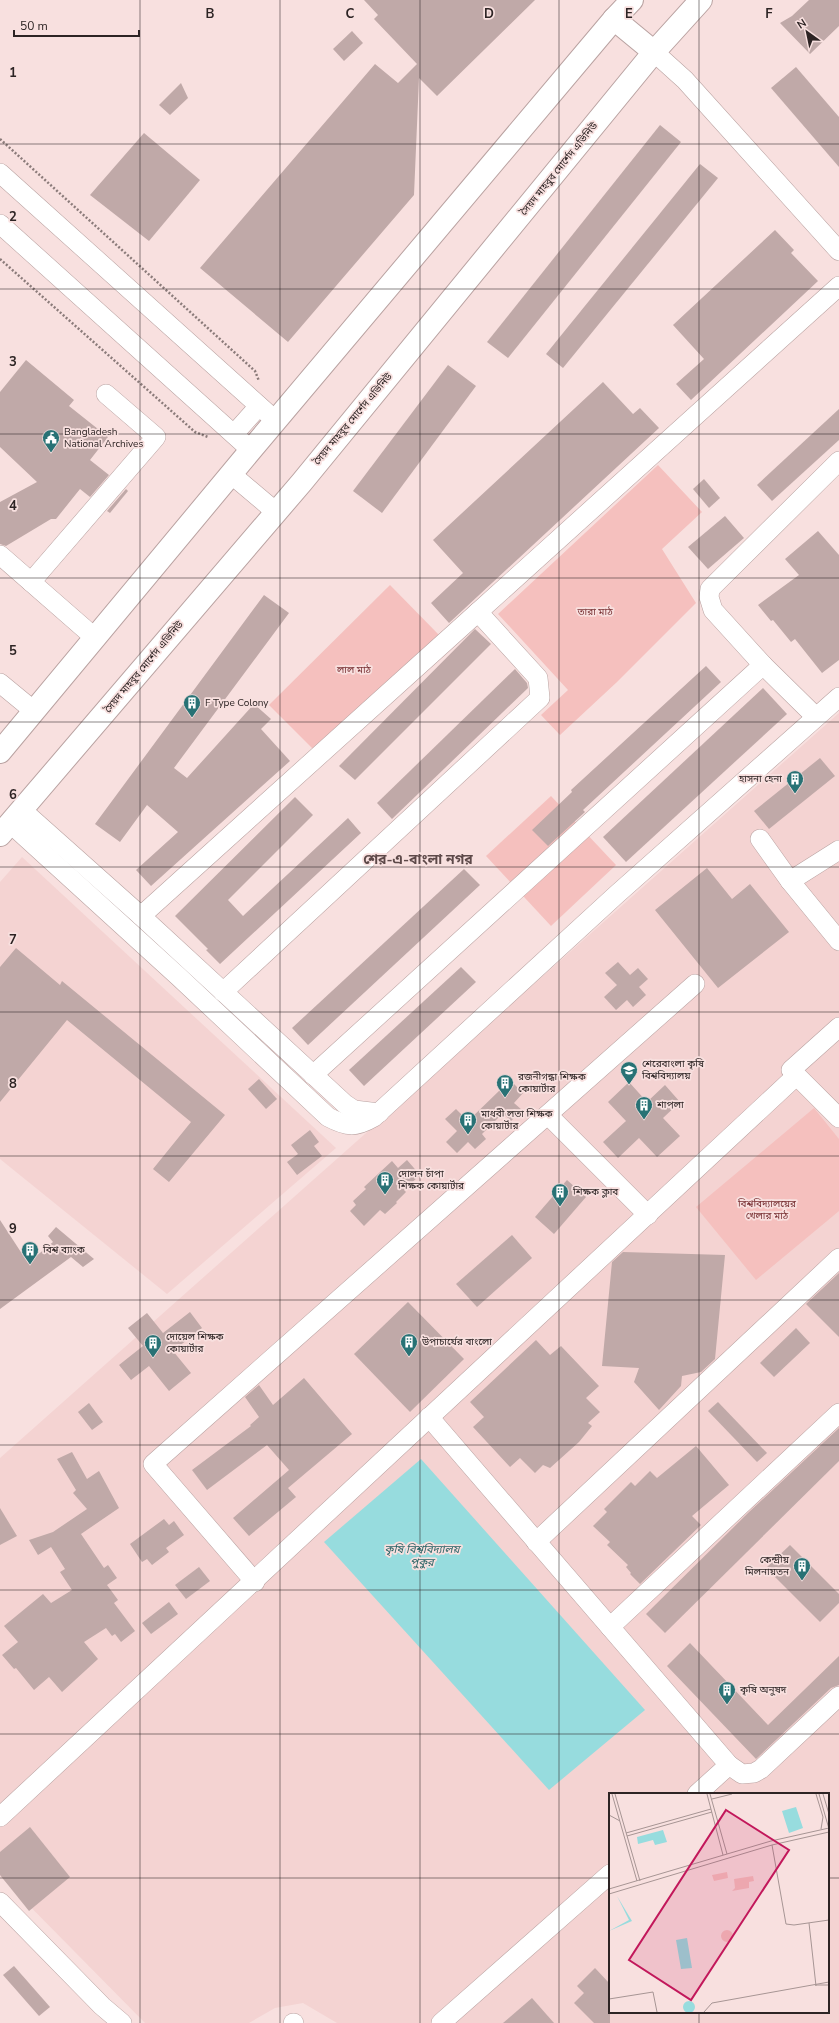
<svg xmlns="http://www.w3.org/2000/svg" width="839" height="2023" viewBox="0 0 839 2023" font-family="'Nunito Sans','Noto Sans Bengali',sans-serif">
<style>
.built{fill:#f4d3d2;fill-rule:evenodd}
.green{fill:#f5c0be}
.water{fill:#97dcde}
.building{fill:#c0a9a8}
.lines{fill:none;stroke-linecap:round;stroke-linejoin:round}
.minor-casing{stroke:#b9a2a1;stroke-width:20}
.major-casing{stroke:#b9a2a1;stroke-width:24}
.path{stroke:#8b7b7a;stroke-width:2.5;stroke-dasharray:2 2;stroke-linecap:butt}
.minor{stroke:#fff;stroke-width:19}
.major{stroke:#fff;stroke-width:22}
.grid{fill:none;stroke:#2d2424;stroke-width:1;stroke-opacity:0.55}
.labels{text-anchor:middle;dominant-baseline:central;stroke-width:3.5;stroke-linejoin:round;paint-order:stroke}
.street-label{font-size:10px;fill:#2d2424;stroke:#f8e0df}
.poi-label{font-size:10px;fill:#2d2424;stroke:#f8e0df;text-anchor:start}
.park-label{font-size:10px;fill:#793235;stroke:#f8e0df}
.water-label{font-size:11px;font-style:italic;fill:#286264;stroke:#f8e0df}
.district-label{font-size:14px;font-weight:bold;fill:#5d4949;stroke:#f8e0df}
.inset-road{fill:none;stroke:#a79594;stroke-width:1}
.view{fill:#c2185b;fill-opacity:0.15;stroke:#c2185b;stroke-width:2}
.inset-edge{fill:none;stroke:#2d2424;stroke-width:2}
.grid-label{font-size:13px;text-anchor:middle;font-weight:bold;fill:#2d2424;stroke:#f8e0df;stroke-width:3.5;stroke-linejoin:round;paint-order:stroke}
</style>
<rect width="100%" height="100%" fill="#f8e0df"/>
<g class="built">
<path d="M839,713V2023H337L303,2003L275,2008L249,2023H145L0,1876V1458ZM610,1794H828V2012H610Z"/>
<path d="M22,857L336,1148L167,1294L0,1159V882Z"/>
</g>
<g class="green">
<path d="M658,465L702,512L662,549L696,603L617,682L560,735L541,715L568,690L498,614Z"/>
<path d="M390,585L439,635L319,755L269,705Z"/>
<path d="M551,796L616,865L551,926L486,856Z"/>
<path d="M814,1108L839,1139V1211L756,1280L696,1207Z"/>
</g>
<path class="water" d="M421,1459L645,1710L549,1790L324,1542Z"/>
<g class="building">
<path d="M364,0H535L437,96L419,78L414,195L288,342L200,268L375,64L398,83L417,64L374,19L378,15Z"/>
<path d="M809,0H839V26L810,54L780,23L792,16Z"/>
<path d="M352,31L363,43L344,61L333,49Z"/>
<path d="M796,67L839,117V167L771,88Z"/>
<path d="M181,83L188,98L170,115L159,105Z"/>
<path d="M660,125L681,142L508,358L487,342Z"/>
<path d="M144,133L200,180L149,241L90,195Z"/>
<path d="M700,164L718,178L563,368L546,354Z"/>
<path d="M775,230L794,250L791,253L818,281L691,400L676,384L704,359L673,325Z"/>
<path d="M26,360L74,400L69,406L108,437L90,460L109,475L90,497L80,489L56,519H51L6,546L0,544V502L37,482L0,447V392Z"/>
<path d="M448,365L476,386L382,513L353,491Z"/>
<path d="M603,382L633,414L640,408L659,428L449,623L431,603L463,573L433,540Z"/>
<path d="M839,409V440L772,501L757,485Z"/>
<path d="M704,479L720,498L709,508L693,489Z"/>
<path d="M126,489L128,491L110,513L107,511Z"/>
<path d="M725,516L744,538L708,569L688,547Z"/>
<path d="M818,531L839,555V660L822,673L795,639L791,642L773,620L771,621L758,605L799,575L785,559Z"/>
<path d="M264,595L289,613L174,768L187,778L254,704L271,719L261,729L290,761L151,886L136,870L178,832L147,805L120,842L95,824Z"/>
<path d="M475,629L491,644L355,780L339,766Z"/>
<path d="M706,666L721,682L583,810L585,812L548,846L532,830L572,792L571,790Z"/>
<path d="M515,669L527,683L528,688L392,819L377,803Z"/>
<path d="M763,688L787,714L626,862L603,837Z"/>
<path d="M820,758L835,776L769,829L754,811Z"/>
<path d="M295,797L313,815L228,900L243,916L348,818L361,833L220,964L206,950L208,949L175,916Z"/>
<path d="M707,868L732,899L750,884L789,932L718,988L655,910Z"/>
<path d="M464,869L480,885L308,1045L292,1028Z"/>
<path d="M16,948L60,985L62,981L225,1115L169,1182L153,1169L191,1122L67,1020L0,1102V967Z"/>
<path d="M618,962L630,975L638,968L648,979L639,987L646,995L633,1007L627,1000L616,1010L604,997L617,985L605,973Z"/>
<path d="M461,967L476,982L364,1086L349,1070Z"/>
<path d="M259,1079L277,1099L266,1109L248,1089Z"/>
<path d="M629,1082L647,1102L665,1085L680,1102L663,1118L680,1136L657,1157L639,1138L618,1158L603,1142L626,1121L608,1102Z"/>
<path d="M514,1084L523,1093L514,1103L522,1110L511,1121L503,1113L482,1134L486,1139L475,1149L468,1142L457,1153L446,1142L457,1131L445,1119L456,1109L468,1121L500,1090L503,1094Z"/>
<path d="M310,1130L319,1142L314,1146L322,1156L297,1175L287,1162L298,1154L291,1145Z"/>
<path d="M407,1160L420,1175L404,1190L406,1192L396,1202L397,1203L385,1214L380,1210L364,1226L350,1211L356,1205L353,1201L366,1189L364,1187L392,1161L398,1168Z"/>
<path d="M567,1180L586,1197L554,1234L535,1217Z"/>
<path d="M0,1220L28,1263L53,1242L48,1236L56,1227L94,1259L83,1267L71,1257L0,1309Z"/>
<path d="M512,1235L532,1258L477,1307L456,1284Z"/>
<path d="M623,1252L725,1255L715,1359L701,1372L682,1376L681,1386L659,1410L634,1382L639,1368L602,1366L612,1262Z"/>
<path d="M839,1273V1337L806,1304Z"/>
<path d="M408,1302L464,1359L410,1412L354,1354Z"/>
<path d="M190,1312L202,1328L173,1351L191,1373L169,1391L149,1366L131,1380L119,1365L143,1346L128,1328L147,1313L163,1333Z"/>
<path d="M796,1328L810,1343L774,1377L760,1363Z"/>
<path d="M536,1340L550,1355L561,1346L599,1386L586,1398L600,1412L588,1423L592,1426L579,1442L550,1468L543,1465L535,1473L520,1458L510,1467L473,1427L484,1417L470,1402Z"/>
<path d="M304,1378L352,1434L288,1488L296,1497L249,1536L233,1518L289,1470L267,1445L207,1490L192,1470L251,1426L250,1425L259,1417L245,1397L259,1385L273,1405Z"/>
<path d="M718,1402L767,1453L757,1462L708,1411Z"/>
<path d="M89,1403L103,1422L92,1430L78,1412Z"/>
<path d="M839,1428V1461L665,1633L646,1614L748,1513Z"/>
<path d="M696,1446L729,1485L692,1516L701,1525L640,1584L630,1574L631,1573L626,1567L628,1565L607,1545L610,1542L593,1526L607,1512L604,1509L631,1482L635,1486L650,1471L657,1478Z"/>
<path d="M72,1452L87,1479L99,1471L119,1508L81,1534L104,1568L108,1565L117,1578L107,1585L118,1600L114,1603L135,1631L121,1642L115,1634L112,1636L106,1628L84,1642L98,1659L62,1692L49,1677L34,1690L16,1668L14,1669L2,1655L18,1642L4,1626L43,1594L51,1603L72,1590L60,1572L65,1569L51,1547L38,1555L29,1540L53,1532L87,1509L73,1493L76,1490L57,1459Z"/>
<path d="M0,1508L17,1536L0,1545Z"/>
<path d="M164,1519L169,1525L174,1521L184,1535L166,1548L169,1552L152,1565L147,1559L142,1562L130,1544Z"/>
<path d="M790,1545L839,1594V1603L820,1622L766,1568Z"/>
<path d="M199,1567L210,1581L186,1599L175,1585Z"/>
<path d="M169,1602L178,1614L151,1634L142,1623Z"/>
<path d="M690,1643L768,1725L839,1656V1685L831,1688L756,1759L667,1666Z"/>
<path d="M30,1827L70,1877L29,1911L0,1875V1852Z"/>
<path d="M14,1966L50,2007L39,2016L3,1975Z"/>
<path d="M595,1968L610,1984V2023H594L574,2003L584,1993L577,1986Z"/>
<path d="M532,1998L554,2023H503Z"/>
</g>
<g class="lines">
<g class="minor-casing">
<g id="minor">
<path d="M654,52L685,80L839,251"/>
<path d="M0,173L276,421"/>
<path d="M0,224L251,450"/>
<path d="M234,434L259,406"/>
<path d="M231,474L276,512"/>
<path d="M0,555L94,637"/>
<path d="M31,582L156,437L106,394"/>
<path d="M478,612L839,286"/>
<path d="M763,665L713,610L709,597L710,589L839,461"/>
<path d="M0,683L34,711"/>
<path d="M22,810L141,916L345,1104L354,1110L379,1113"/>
<path d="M10,823L179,977L328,1117C347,1127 355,1128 374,1117L616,895L839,697"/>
<path d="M760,839L790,881"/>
<path d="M839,850L790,881L839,941"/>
<path d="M141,916L478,612L538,678L540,698L223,992"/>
<path d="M839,1027L791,1070L839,1118"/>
<path d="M313,1075L763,665L816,717"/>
<path d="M548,1115L648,1215"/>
<path d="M429,1417L729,1765"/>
<path d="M536,1542L839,1258"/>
<path d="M255,1582L153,1464L695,984"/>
<path d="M610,1627L839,1413"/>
<path d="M697,1794L729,1765L742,1774L754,1773L761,1769L839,1696"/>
<path d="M0,1817L796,1076"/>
<path d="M0,1902L102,2006L122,2023"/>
<path d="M293,2023H294"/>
<path d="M441,2023L610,1874"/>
</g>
</g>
<g class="major-casing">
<g id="major">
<path d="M614,19L654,52"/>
<path d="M0,752L251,450L614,19L632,0"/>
<path d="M0,835L302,482L654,52L701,0"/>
</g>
</g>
<g class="path">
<path d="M0,139L255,371L259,381"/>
<path d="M0,259L195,432L208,437"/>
</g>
<use href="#minor" class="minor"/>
<use href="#major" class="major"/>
</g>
<path class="grid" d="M140,0V2023M280,0V2023M420,0V2023M559,0V2023M699,0V1794M0,144H839M0,289H839M0,434H839M0,578H839M0,722H839M0,867H839M0,1012H839M0,1156H839M0,1300H839M0,1445H839M0,1590H839M0,1734H839M0,1878H610M828,1878H839M699,2012V2023"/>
<defs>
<g id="civic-pin" transform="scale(0.9)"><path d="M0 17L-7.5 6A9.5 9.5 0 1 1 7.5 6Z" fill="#287275" stroke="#f8e0df"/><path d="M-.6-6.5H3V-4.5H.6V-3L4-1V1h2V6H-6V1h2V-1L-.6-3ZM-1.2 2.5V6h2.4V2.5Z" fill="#fff"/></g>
<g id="building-pin" transform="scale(0.9)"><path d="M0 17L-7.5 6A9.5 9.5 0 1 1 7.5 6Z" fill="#287275" stroke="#f8e0df"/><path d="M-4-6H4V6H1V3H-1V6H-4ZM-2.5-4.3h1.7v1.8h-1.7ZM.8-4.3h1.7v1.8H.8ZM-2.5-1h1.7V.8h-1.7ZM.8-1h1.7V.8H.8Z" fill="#fff"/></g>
<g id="university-pin" transform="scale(0.9)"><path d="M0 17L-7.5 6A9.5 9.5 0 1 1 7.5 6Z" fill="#287275" stroke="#f8e0df"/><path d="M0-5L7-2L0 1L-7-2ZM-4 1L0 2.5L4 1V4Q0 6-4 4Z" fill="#fff"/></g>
</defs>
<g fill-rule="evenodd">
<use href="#civic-pin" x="51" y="438"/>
<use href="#building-pin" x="192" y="703"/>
<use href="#building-pin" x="795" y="779"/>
<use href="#university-pin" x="629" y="1070"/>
<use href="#building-pin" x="505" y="1083"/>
<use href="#building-pin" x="644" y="1105"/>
<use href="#building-pin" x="468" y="1120"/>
<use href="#building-pin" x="385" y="1180"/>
<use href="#building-pin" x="560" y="1192"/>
<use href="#building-pin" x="30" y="1250"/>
<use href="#building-pin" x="409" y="1342"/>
<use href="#building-pin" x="153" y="1343"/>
<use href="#building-pin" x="802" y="1566"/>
<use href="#building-pin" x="727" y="1690"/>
</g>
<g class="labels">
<g class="street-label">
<text transform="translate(559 169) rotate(-51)">সৈয়দ মাহবুব মোর্শেদ এভিনিউ</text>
<text transform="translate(353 419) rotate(-50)">সৈয়দ মাহবুব মোর্শেদ এভিনিউ</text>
<text transform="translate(144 667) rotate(-50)">সৈয়দ মাহবুব মোর্শেদ এভিনিউ</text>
</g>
<g class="poi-label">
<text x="64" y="432">Bangladesh<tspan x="64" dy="12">National Archives</tspan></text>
<text x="205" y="703">F Type Colony</text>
<text x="782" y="779" text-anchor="end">হাসনা হেনা</text>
<text x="642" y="1064">শেরেবাংলা কৃষি<tspan x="642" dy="12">বিশ্ববিদ্যালয়</tspan></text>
<text x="518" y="1077">রজনীগন্ধা শিক্ষক<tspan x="518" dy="12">কোয়ার্টার</tspan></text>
<text x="657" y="1105">শাপলা</text>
<text x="481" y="1114">মাধবী লতা শিক্ষক<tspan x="481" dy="12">কোয়ার্টার</tspan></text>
<text x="398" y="1174">দোলন চাঁপা<tspan x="398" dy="12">শিক্ষক কোয়ার্টার</tspan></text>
<text x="573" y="1192">শিক্ষক ক্লাব</text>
<text x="43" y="1250">বিশ্ব ব্যাংক</text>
<text x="166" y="1337">দোয়েল শিক্ষক<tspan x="166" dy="12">কোয়ার্টার</tspan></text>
<text x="422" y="1342">উপাচার্যের বাংলো</text>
<text x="789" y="1560" text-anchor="end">কেন্দ্রীয়<tspan x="789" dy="12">মিলনায়তন</tspan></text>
<text x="740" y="1690">কৃষি অনুষদ</text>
</g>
<g class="park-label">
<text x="595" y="612">তারা মাঠ</text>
<text x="354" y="670">লাল মাঠ</text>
<text x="767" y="1204">বিশ্ববিদ্যালয়ের<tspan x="767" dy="12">খেলার মাঠ</tspan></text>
</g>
<g class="water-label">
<text x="422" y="1549">কৃষি বিশ্ববিদ্যালয়<tspan x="422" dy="13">পুকুর</tspan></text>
</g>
<g class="district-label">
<text x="418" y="859">শের-এ-বাংলা নগর</text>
</g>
</g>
<g transform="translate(609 1793)">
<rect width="220" height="220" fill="#f8e0df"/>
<path d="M118,79L119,85L105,88L103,82ZM144,83L145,88L140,89V95L123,98L126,95L125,86ZM112 143a6 6 0 1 1 12 0a6 6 0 1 1-12 0Z" fill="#f5c0be"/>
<path d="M187,14L194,35L180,40L173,18ZM54,37L58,49L46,52L44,47L29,51L28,44ZM8,103L23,128L0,138L20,127ZM78,145L83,175L72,176L67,147ZM74 214a6 6 0 1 1 12 0a6 6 0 1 1-12 0Z" fill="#97dcde"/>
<path class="inset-road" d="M3,1L28,88M6,1L31,88M98,1L114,62M101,1L118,61M207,1L214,24L212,36M210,1L220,36M214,1L220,21M103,6L123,1M0,22L11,28M17,40L102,16M18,43L103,19M163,52L177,131L185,132L220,127M0,96L162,48L220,35M0,101L163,52L220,39M200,130L207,193M206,192H220M0,206L44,199L48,219M95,219L103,210L220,189"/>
<path class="view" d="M117,17L180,57L82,207L20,167Z"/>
<rect width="220" height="220" class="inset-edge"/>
</g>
<g class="grid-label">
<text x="210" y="18">B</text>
<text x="350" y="18">C</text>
<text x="489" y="18">D</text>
<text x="629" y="18">E</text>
<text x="769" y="18">F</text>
<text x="13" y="77">1</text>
<text x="13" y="221">2</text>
<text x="13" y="366">3</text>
<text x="13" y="510">4</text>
<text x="13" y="655">5</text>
<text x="13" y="799">6</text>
<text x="13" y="944">7</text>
<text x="13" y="1088">8</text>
<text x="13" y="1233">9</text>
</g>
<g transform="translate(807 32) rotate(327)" stroke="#f8e0df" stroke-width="3" paint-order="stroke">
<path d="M0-3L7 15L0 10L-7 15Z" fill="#2d2424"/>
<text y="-6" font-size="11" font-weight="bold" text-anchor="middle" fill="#2d2424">N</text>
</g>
<path d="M14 30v6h125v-6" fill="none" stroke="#2d2424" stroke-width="2"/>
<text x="20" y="30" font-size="12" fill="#2d2424" stroke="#f8e0df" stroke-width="3" paint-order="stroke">50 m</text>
</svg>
